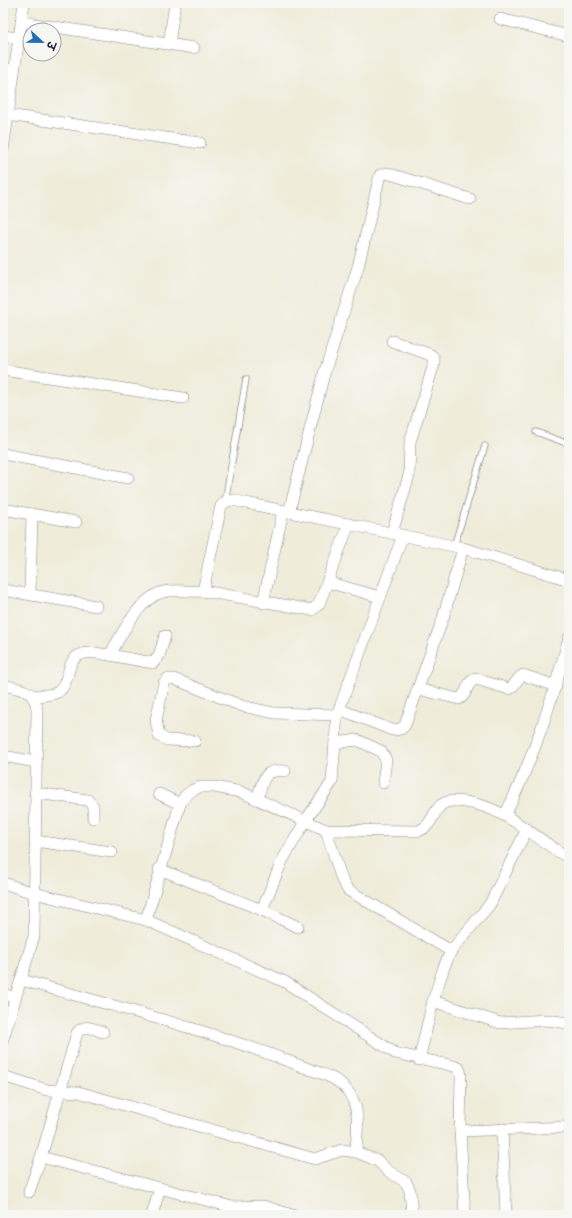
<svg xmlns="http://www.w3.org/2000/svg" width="572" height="1218" viewBox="0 0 572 1218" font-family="Sriracha,'Playpen Sans Deva',sans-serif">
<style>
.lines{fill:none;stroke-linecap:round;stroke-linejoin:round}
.lane-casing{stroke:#88878a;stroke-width:7}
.street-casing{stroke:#88878a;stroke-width:12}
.lane{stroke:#fff;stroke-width:5.5}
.street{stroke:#fff;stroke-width:11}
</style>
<rect width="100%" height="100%" fill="#f6f6f2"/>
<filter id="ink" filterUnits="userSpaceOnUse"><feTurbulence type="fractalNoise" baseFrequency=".025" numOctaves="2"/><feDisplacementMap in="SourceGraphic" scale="8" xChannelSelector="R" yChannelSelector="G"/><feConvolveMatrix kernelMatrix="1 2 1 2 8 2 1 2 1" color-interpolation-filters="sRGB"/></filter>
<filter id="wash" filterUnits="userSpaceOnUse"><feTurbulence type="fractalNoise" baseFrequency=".012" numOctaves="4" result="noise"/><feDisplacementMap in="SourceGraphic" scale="16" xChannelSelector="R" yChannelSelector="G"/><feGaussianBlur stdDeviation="0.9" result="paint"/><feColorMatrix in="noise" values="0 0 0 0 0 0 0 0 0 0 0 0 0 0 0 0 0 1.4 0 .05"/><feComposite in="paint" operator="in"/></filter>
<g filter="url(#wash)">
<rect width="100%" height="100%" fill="#efecd9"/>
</g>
<g filter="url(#ink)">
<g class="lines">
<g class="lane-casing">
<g id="lane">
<path d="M536,432L569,444"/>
<path d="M225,502L246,379"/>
<path d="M454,546L485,446"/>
</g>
</g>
<g class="street-casing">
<g id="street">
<path d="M500,19L569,36"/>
<path d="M21,22L194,48"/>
<path d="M3,36L18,38"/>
<path d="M169,44L175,3"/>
<path d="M3,69L13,70"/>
<path d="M8,115L200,143"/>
<path d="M3,150L24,3"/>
<path d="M392,341L431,355L434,358V364L410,442L409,475L392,533"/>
<path d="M3,370L183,398"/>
<path d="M3,454L128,478"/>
<path d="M3,509L76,522"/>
<path d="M289,512L324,374L358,267L380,175L387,173L470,199"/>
<path d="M327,582L380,597"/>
<path d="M3,590L96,606"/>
<path d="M203,591L312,610L319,604L349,524"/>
<path d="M30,594L32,514"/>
<path d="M263,603L283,511"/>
<path d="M110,655L153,663L159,656L165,636"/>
<path d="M3,685C19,689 35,689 37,709L34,936L3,1039"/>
<path d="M418,689L459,699C468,695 466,681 476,679L509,689C516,686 516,678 523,675L556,686"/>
<path d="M33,696C40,695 51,696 58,692C71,684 65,658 82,654C90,651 101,654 110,655C121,635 139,598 163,592C175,589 190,592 203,591L221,506L225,502L232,500L463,548L569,580"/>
<path d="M339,709L392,730L401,729L405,725L443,618L463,548"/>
<path d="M195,741L167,740L159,736L156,720L164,683L167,679H174L242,706L274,713L337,715"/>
<path d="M335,743L357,740L381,751L386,760L383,783"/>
<path d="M3,756L36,762"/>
<path d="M35,793L88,800L93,806V818"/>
<path d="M159,794L180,804"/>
<path d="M257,799C264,780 262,769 285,771"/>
<path d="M505,815C534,758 552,699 569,638"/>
<path d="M326,830L342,880L348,890L451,951"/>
<path d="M35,841L112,852"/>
<path d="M159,869L262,910L282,861L306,820L332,782L337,715L403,535"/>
<path d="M3,883L34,893L146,920L285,982L395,1053L454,1066L459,1068L461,1075L460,1131L465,1215"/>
<path d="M262,910L298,927"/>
<path d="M146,920L180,804L185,796L193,790L200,787H215L241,792L326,830L418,831C435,826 432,806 447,802C452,800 459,801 465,802C506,807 534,838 569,858"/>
<path d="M22,980C115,1007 210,1030 301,1066C315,1072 336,1076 346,1089C362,1108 357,1129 356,1152"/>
<path d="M3,994L15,998"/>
<path d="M433,1001L500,1023L546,1020L569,1023"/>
<path d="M103,1032C94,1029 84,1023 77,1033L41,1157L232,1207L263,1206L292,1215"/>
<path d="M419,1060L433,1001L444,967L451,951L490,904L527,829"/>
<path d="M3,1076L47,1090L78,1092L315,1159L342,1150L356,1152L378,1161L388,1171L406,1182L410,1191L412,1215"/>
<path d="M502,1129L506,1215"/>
<path d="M460,1131L569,1127"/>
<path d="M29,1192L41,1157"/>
<path d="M152,1215L160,1188"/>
</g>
</g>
<use href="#lane" class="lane"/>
<use href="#street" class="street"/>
</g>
</g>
<rect width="572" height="1218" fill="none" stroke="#f6f6f2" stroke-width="16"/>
<g transform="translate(42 42) rotate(112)"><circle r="19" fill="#f6f6f2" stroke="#a1a1a9"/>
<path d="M0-3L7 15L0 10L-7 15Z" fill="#1f6fb2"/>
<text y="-6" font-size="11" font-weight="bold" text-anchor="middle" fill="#22223b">उ</text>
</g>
</svg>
